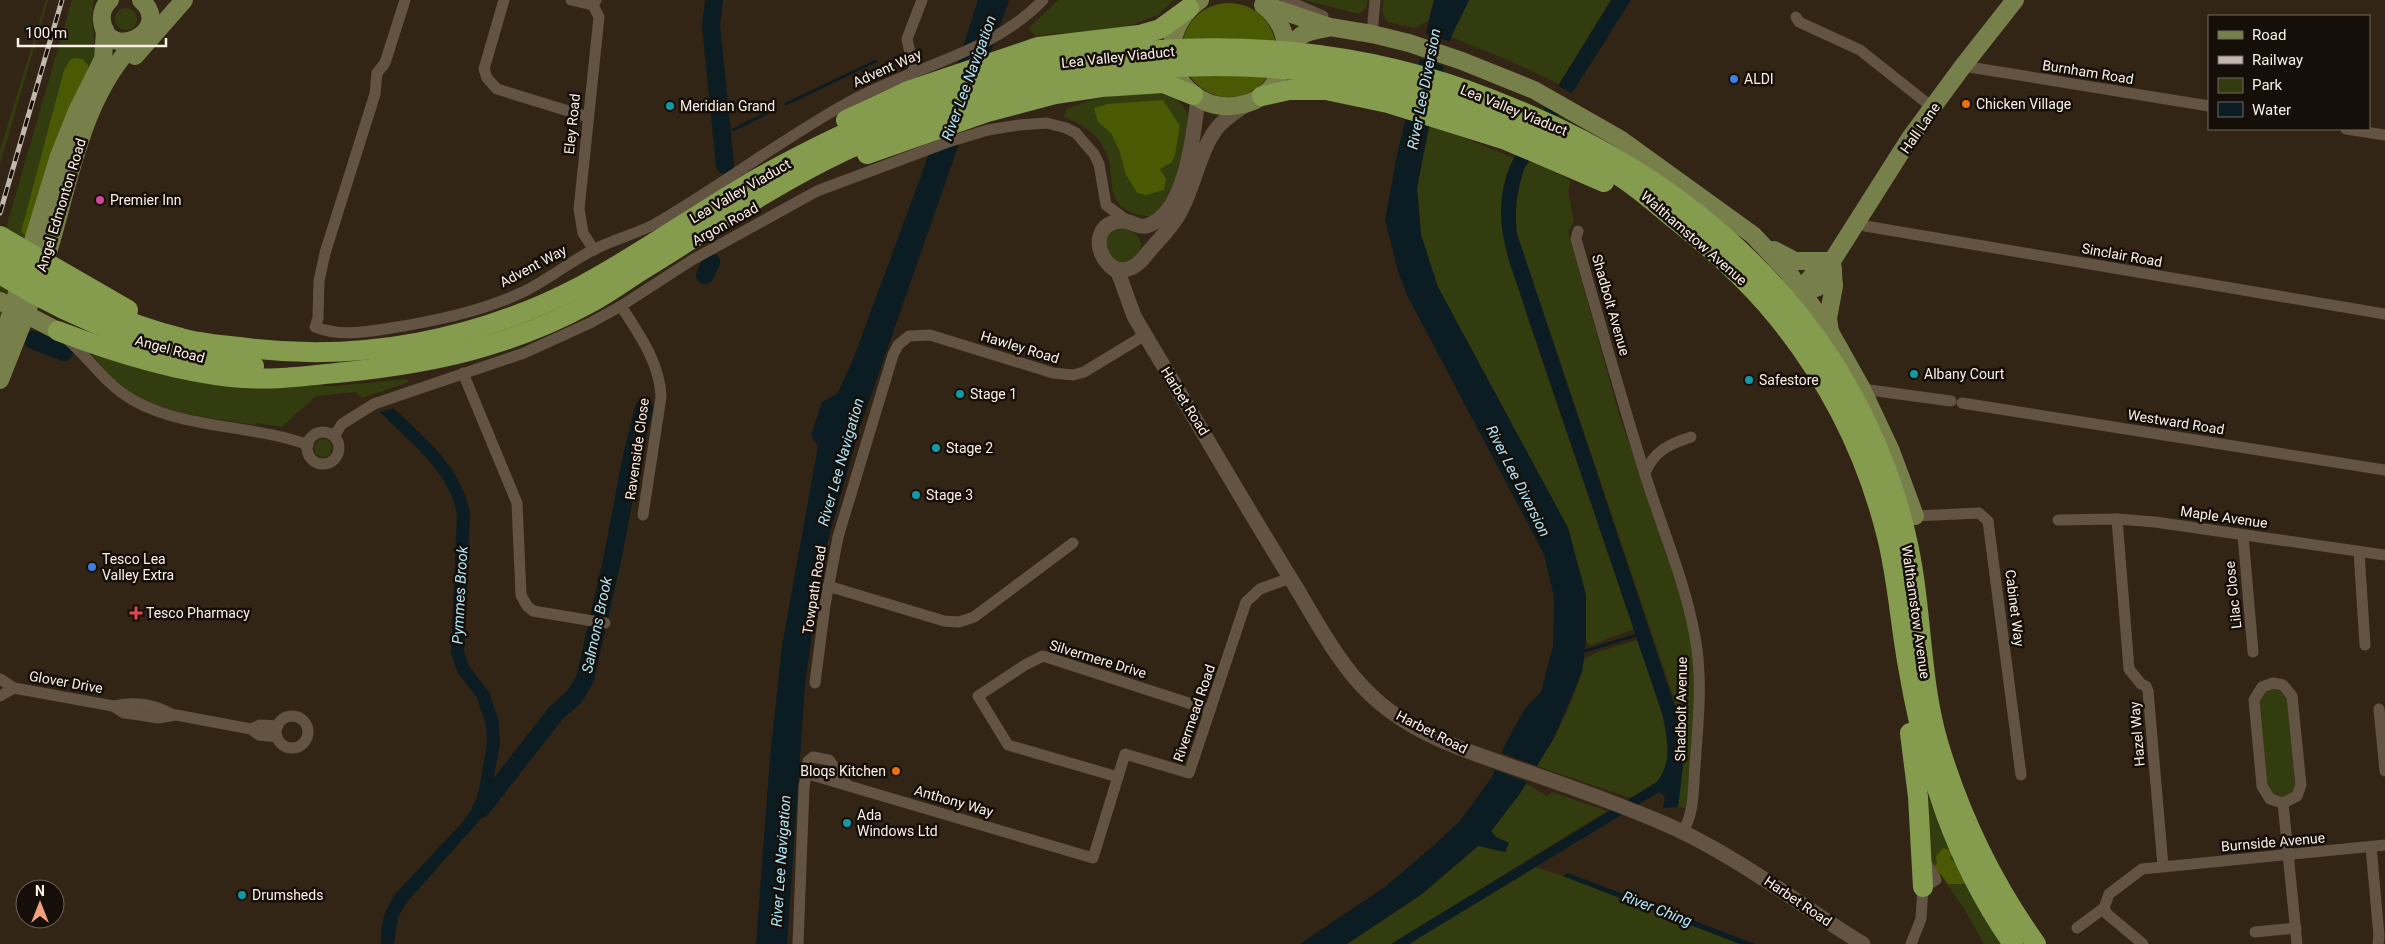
<svg xmlns="http://www.w3.org/2000/svg" width="2385" height="944" viewBox="0 0 2385 944" font-family="Roboto,sans-serif">
<style>
.green{fill:#323c0f}
.forest{fill:#4b5904}
.water{fill:#0b1c22}
.pier{fill:#332515}
.lines{fill:none;stroke-linecap:round;stroke-linejoin:round}
.stream{stroke:#0b1c22;stroke-width:3}
.river{stroke:#0b1c22;stroke-width:18}
.street{stroke:#635342;stroke-width:11}
.secondary{stroke:#635342;stroke-width:15}
.primary{stroke:#777f4a;stroke-width:18}
.highway{stroke:#859c4f;stroke-width:20}
.rail-casing{stroke:#c2b7ac;stroke-width:5}
.rail{stroke:#160f09;stroke-width:3;stroke-dasharray:9;stroke-linecap:butt}
.shop-dot{fill:#3f7fe0;stroke:#160f09;stroke-width:2}
.food-dot{fill:#e8710a;stroke:#160f09;stroke-width:2}
.culture-dot{fill:#0f9aa8;stroke:#160f09;stroke-width:2}
.hotel-dot{fill:#d1479c;stroke:#160f09;stroke-width:2}
.health-dot{fill:#e0444e;stroke:#160f09;stroke-width:2}
.labels{text-anchor:middle;dominant-baseline:central;stroke-width:5;stroke-linejoin:round;paint-order:stroke}
.street-label{font-size:14px;fill:#faf0e7;stroke:#160f09}
.poi-label{font-size:14px;fill:#faf0e7;stroke:#160f09;text-anchor:start}
.water-label{font-size:15px;font-style:italic;fill:#ade4f8;stroke:#160f09}
</style>
<rect width="100%" height="100%" fill="#332515"/>
<g class="green">
<path d="M46,0H48L0,164V150Z"/>
<path d="M72,0H94L92,15L95,56L21,232L29,238L5,319L0,318V249Z"/>
<path d="M1058,0H1173L1158,15L1126,27L1082,34L1061,33L1035,36L1029,28Z"/>
<path d="M1304,0H1368L1366,8L1359,14Z"/>
<path d="M1384,0H1434L1428,21L1414,28L1387,22L1382,11Z"/>
<path d="M1469,0H1611L1559,84L1510,61L1451,37Z"/>
<circle cx="126" cy="19" r="11"/>
<path d="M1153,92C1164,95 1176,96 1183,106C1202,132 1172,196 1153,216C1139,217 1120,211 1114,196C1110,184 1112,169 1108,157C1101,136 1084,125 1064,117L1066,109C1094,97 1123,94 1153,92Z"/>
<path d="M1430,124L1514,158L1506,174L1527,316L1634,629L1591,645L1588,644L1586,640V595L1568,528L1438,287L1421,235L1417,188Z"/>
<path d="M1533,160L1571,181L1568,191L1574,222L1568,231L1621,421L1654,507L1685,606L1694,657V719L1689,799L1686,808L1678,807C1684,767 1684,736 1673,696L1517,234C1515,217 1513,168 1533,160Z"/>
<path d="M1125,228L1138,236C1145,249 1139,254 1130,264L1110,260L1105,241L1110,232Z"/>
<path d="M90,353L303,386H336L407,379L409,382L362,398L355,392L316,396L282,427L257,423L256,425C213,418 166,415 129,391C113,381 102,366 90,353Z"/>
<circle cx="323" cy="448" r="9"/>
<path d="M1637,640C1647,669 1680,746 1664,773C1657,785 1642,791 1630,798L1537,766C1556,736 1579,694 1584,659L1598,652Z"/>
<path d="M2275,688L2281,690L2289,697L2297,785L2291,795L2278,798L2268,792L2258,699L2262,693Z"/>
<path d="M1526,784L1547,796L1552,792L1607,811L1391,944H1347L1422,894L1478,846L1505,851L1509,843L1496,837L1491,831Z"/>
<path d="M1928,801H1931L2003,944H1984L1965,910L1934,866L1931,853Z"/>
<path d="M1536,867L1563,876L1740,944H1409Z"/>
</g>
<g class="forest">
<circle cx="1229" cy="50" r="47"/>
<path d="M75,58L82,59L88,65L89,74L29,238L21,232L64,70L70,60Z"/>
<path d="M1163,100L1180,126L1175,155L1172,162L1160,169L1166,179L1164,190L1146,195L1137,193L1126,175L1119,150L1111,133L1098,122L1094,108L1107,104Z"/>
<path d="M1943,848L1950,850L1952,855L1950,859C1959,862 1962,875 1966,884H1948L1941,874L1939,875L1934,866L1937,863L1936,856Z"/>
</g>
<g class="water">
<path d="M978,0H1009L859,430L826,548L818,590L805,685L787,944H756L770,758L782,646L818,446L811,436L822,402L838,393L854,357L925,165Z"/>
<path d="M1434,0H1469L1451,37L1427,135L1417,188L1421,235L1438,287L1568,528L1586,595V640L1582,672L1554,738L1519,795L1491,831L1496,837L1509,843L1505,852L1478,846L1422,894L1347,944H1300L1385,887L1434,845L1460,821L1492,777L1505,744L1526,707L1541,692L1553,646L1554,597L1544,554L1409,299L1399,275L1385,220L1397,155Z"/>
<path d="M1611,0H1631L1524,169C1517,192 1514,210 1517,234L1680,722L1683,765L1678,807L1663,808L1665,796L1659,792L1409,944H1391L1657,782C1673,761 1667,740 1663,716L1512,270C1499,230 1495,196 1514,158Z"/>
<path d="M393,408C427,440 460,465 470,513L464,651L469,666L489,692L499,722L500,744L487,812L407,902L398,917L394,944H381C380,925 385,909 396,893L461,824L474,806L479,790L487,743L486,724L477,698L458,673L451,653L457,514C448,470 411,443 380,412Z"/>
<path d="M1568,873L1755,944H1740L1563,876Z"/>
</g>
<g class="pier">
<path d="M1423,33L1452,42L1446,67L1417,58Z"/>
<path d="M1556,85L1574,94L1561,115L1543,106Z"/>
<path d="M1499,752L1540,767L1529,783L1493,769Z"/>
</g>
<g class="lines">
<g class="stream">
<path d="M786,104L876,61"/>
<path d="M733,130L767,113"/>
<path d="M1582,652L1640,634"/>
</g>
<g class="river">
<path d="M714,0L711,25L725,165"/>
<path d="M705,275L711,262"/>
<path d="M33,340L64,352"/>
<path d="M481,809L556,713L574,697L585,679L613,556L632,456L644,408"/>
</g>
<g class="street">
<path d="M405,0L385,63L377,73L375,94L325,253L319,281L318,318L315,327C341,337 365,332 391,328C436,321 484,311 525,291C549,279 571,261 595,249C615,239 636,234 655,224C722,185 782,139 849,102C913,66 991,54 1043,0"/>
<path d="M504,0L484,69L487,78L497,89L588,117"/>
<path d="M571,0L593,5"/>
<path d="M1286,0L1323,16"/>
<path d="M1796,17L1799,22L1860,50L1933,108"/>
<path d="M1372,34L1375,0"/>
<path d="M1963,66L2209,106"/>
<path d="M914,71L907,39L922,0"/>
<path d="M2346,129L2385,135"/>
<path d="M1855,222L1865,226L2385,314"/>
<path d="M1578,231L1576,239C1598,316 1620,394 1644,471C1661,527 1685,580 1695,637C1703,679 1698,724 1695,766C1693,787 1695,814 1682,832"/>
<path d="M594,250L583,233L579,209L599,17L593,5L596,0"/>
<path d="M621,306C639,334 660,363 661,397L643,515"/>
<path d="M68,340C87,356 101,378 122,393C173,430 249,423 308,445"/>
<path d="M463,373L517,503L521,595L527,606L533,611L605,623"/>
<path d="M1862,389L1951,401"/>
<path d="M1962,403L2385,470"/>
<circle cx="323" cy="448" r="16"/>
<path d="M334,436L342,424L374,404L524,353L590,323L621,306L692,260L817,191L948,142L988,130L1019,125L1047,123L1066,128L1076,133L1094,154L1099,164L1106,205L1129,222"/>
<path d="M1645,473C1654,451 1669,444 1691,437"/>
<path d="M1915,516L1979,513L1988,521L2021,775"/>
<path d="M2117,519L2129,669L2141,684L2146,686L2148,691L2163,866"/>
<path d="M2058,520L2117,519L2155,522L2385,555"/>
<path d="M2243,535L2253,652"/>
<path d="M2359,552L2365,645"/>
<path d="M828,586L944,621L959,622L974,617L1073,543"/>
<path d="M0,679L14,688L113,706L124,713L140,715L158,718L176,715L251,729L259,735L277,737"/>
<path d="M815,683L825,605L838,537L893,355L898,345L909,336L930,335L1053,373L1073,375L1084,372L1145,335"/>
<path d="M2273,683L2283,685L2292,696L2301,785L2297,796L2283,803L2270,799L2262,786L2254,700L2262,687Z"/>
<path d="M0,696L14,688"/>
<path d="M113,706C133,701 155,704 173,715"/>
<path d="M2379,709L2385,771"/>
<circle cx="292" cy="732" r="16"/>
<path d="M251,729L260,725L278,726"/>
<path d="M805,773L1093,858L1125,754L1189,773L1246,602L1260,589L1290,578"/>
<path d="M1118,777L1008,745L978,696L1025,665L1043,656L1210,710"/>
<path d="M2283,803L2297,944"/>
<path d="M2371,847L2379,936L2378,944"/>
<path d="M2077,928L2104,908"/>
<path d="M2255,932L2296,928"/>
<path d="M798,944L804,788L808,761L813,757L829,760L847,785"/>
<path d="M1911,944L1921,919L1923,887L1936,880L1924,859"/>
<path d="M2143,944L2107,914L2104,908L2109,894L2142,869L2385,845"/>
</g>
<g class="secondary">
<path d="M1198,98C1194,132 1186,215 1146,226C1138,228 1130,220 1121,221C1075,225 1111,301 1146,255C1157,241 1170,230 1179,214C1194,188 1199,151 1217,128C1225,118 1237,111 1247,104"/>
<path d="M1111,267L1118,272L1134,316L1145,335C1195,418 1243,502 1294,584C1317,622 1340,667 1373,697C1418,739 1480,755 1536,775C1577,789 1617,804 1656,820C1731,851 1795,902 1863,944"/>
</g>
<g class="primary">
<path d="M110,0C104,5 101,13 102,21C107,64 175,31 141,0"/>
<path d="M1200,0C1168,22 1160,68 1193,94C1216,113 1253,109 1272,87C1278,79 1281,71 1284,63C1291,41 1280,18 1263,5"/>
<path d="M1265,5L1330,27L1372,34L1409,43L1462,61L1534,90L1620,139L1753,235L1788,272L1830,332L1862,389L1891,451L1915,516"/>
<path d="M135,56L184,0"/>
<path d="M1285,58C1297,35 1301,32 1327,28"/>
<path d="M1774,250L1795,261H1832"/>
<path d="M1801,291C1817,290 1826,285 1833,270"/>
<path d="M1797,295L1816,271L1832,261"/>
<path d="M0,301L58,331"/>
<path d="M1830,332L1828,318L1834,286L1832,261L1910,138L1963,66L2015,0"/>
<path d="M0,349L59,156L77,111L103,59L105,30"/>
<path d="M0,380C17,337 35,294 49,249C71,176 82,95 139,38"/>
</g>
<g class="highway">
<path d="M1262,96L1289,90H1326L1388,103L1506,140L1604,182"/>
<path d="M846,120L908,91L1038,47L1139,35L1160,29L1189,8"/>
<path d="M867,154L987,112L1055,94L1102,87L1163,83L1193,95"/>
<path d="M0,236L128,310"/>
<path d="M0,257C56,292 117,322 181,338C202,344 225,345 247,348C362,362 478,340 581,286C639,255 694,216 751,182C801,154 853,128 906,107C1080,36 1289,28 1466,90C1589,134 1699,198 1785,298C1851,374 1897,471 1913,571C1922,628 1922,687 1938,742C1960,816 1991,881 2036,944"/>
<path d="M0,274C78,323 163,354 254,366"/>
<path d="M58,331C113,352 172,371 231,377C270,381 307,376 346,372C433,363 512,346 590,303C609,293 626,280 644,269C709,229 773,185 842,152C1036,60 1259,37 1464,107C1515,125 1569,146 1616,174C1634,185 1650,199 1667,213C1707,245 1745,277 1778,318C1829,381 1866,454 1886,533C1898,578 1900,626 1909,672C1926,769 1955,862 2013,944"/>
<path d="M1910,733L1918,797L1923,887"/>
</g>
<g class="rail-casing">
<path id="rail" d="M0,213L62,0"/>
</g>
<use href="#rail" class="rail"/>
</g>
<g class="shop-dot">
<circle cx="1734" cy="79" r="5"/>
<circle cx="92" cy="567" r="5"/>
</g>
<g class="food-dot">
<circle cx="1966" cy="104" r="5"/>
<circle cx="896" cy="771" r="5"/>
</g>
<g class="culture-dot">
<circle cx="670" cy="106" r="5"/>
<circle cx="1914" cy="374" r="5"/>
<circle cx="1749" cy="380" r="5"/>
<circle cx="960" cy="394" r="5"/>
<circle cx="936" cy="448" r="5"/>
<circle cx="916" cy="495" r="5"/>
<circle cx="847" cy="823" r="5"/>
<circle cx="242" cy="895" r="5"/>
</g>
<circle class="hotel-dot" cx="100" cy="200" r="5"/>
<path class="health-dot" d="M133.5 605.5h5v5h5v5h-5v5h-5v-5h-5v-5h5z"/>
<g class="labels">
<g class="street-label">
<text transform="translate(1118 57) rotate(-6)">Lea Valley Viaduct</text>
<text transform="translate(887 68) rotate(-24)">Advent Way</text>
<text transform="translate(2088 72) rotate(9)">Burnham Road</text>
<text transform="translate(1514 110) rotate(22)">Lea Valley Viaduct</text>
<text transform="translate(572 124) rotate(-84)">Eley Road</text>
<text transform="translate(1920 128) rotate(-55)">Hall Lane</text>
<text transform="translate(740 191) rotate(-30)">Lea Valley Viaduct</text>
<text transform="translate(61 205) rotate(-73)">Angel Edmonton Road</text>
<text transform="translate(725 224) rotate(-29)">Argon Road</text>
<text transform="translate(1694 238) rotate(41)">Walthamstow Avenue</text>
<text transform="translate(2122 255) rotate(10)">Sinclair Road</text>
<text transform="translate(533 266) rotate(-28)">Advent Way</text>
<text transform="translate(1611 305) rotate(74)">Shadbolt Avenue</text>
<text transform="translate(1020 347) rotate(17)">Hawley Road</text>
<text transform="translate(170 349) rotate(15)">Angel Road</text>
<text transform="translate(1185 401) rotate(58)">Harbet Road</text>
<text transform="translate(2176 422) rotate(9)">Westward Road</text>
<text transform="translate(637 449) rotate(-82)">Ravenside Close</text>
<text transform="translate(2224 517) rotate(8)">Maple Avenue</text>
<text transform="translate(814 590) rotate(-81)">Towpath Road</text>
<text transform="translate(2233 595) rotate(-96)">Lilac Close</text>
<text transform="translate(2015 608) rotate(83)">Cabinet Way</text>
<text transform="translate(1916 612) rotate(82)">Walthamstow Avenue</text>
<text transform="translate(1098 659) rotate(17)">Silvermere Drive</text>
<text transform="translate(66 682) rotate(10)">Glover Drive</text>
<text transform="translate(1681 709) rotate(-89)">Shadbolt Avenue</text>
<text transform="translate(1194 713) rotate(-71)">Rivermead Road</text>
<text transform="translate(1432 732) rotate(27)">Harbet Road</text>
<text transform="translate(2137 734) rotate(-95)">Hazel Way</text>
<text transform="translate(954 801) rotate(16)">Anthony Way</text>
<text transform="translate(2273 842) rotate(-5)">Burnside Avenue</text>
<text transform="translate(1798 901) rotate(34)">Harbet Road</text>
</g>
<g class="poi-label">
<text x="1744" y="79">ALDI</text>
<text x="1976" y="104">Chicken Village</text>
<text x="680" y="106">Meridian Grand</text>
<text x="110" y="200">Premier Inn</text>
<text x="1924" y="374">Albany Court</text>
<text x="1759" y="380">Safestore</text>
<text x="970" y="394">Stage 1</text>
<text x="946" y="448">Stage 2</text>
<text x="926" y="495">Stage 3</text>
<text x="102" y="559">Tesco Lea<tspan x="102" dy="16">Valley Extra</tspan></text>
<text x="146" y="613">Tesco Pharmacy</text>
<text x="886" y="771" text-anchor="end">Bloqs Kitchen</text>
<text x="857" y="815">Ada<tspan x="857" dy="16">Windows Ltd</tspan></text>
<text x="252" y="895">Drumsheds</text>
</g>
<g class="water-label">
<text transform="translate(969 78) rotate(-70)">River Lee Navigation</text>
<text transform="translate(1424 89) rotate(-79)">River Lee Diversion</text>
<text transform="translate(841 462) rotate(-74)">River Lee Navigation</text>
<text transform="translate(1518 481) rotate(63)">River Lee Diversion</text>
<text transform="translate(460 595) rotate(-87)">Pymmes Brook</text>
<text transform="translate(597 625) rotate(-78)">Salmons Brook</text>
<text transform="translate(781 861) rotate(-86)">River Lee Navigation</text>
<text transform="translate(1657 909) rotate(21)">River Ching</text>
</g>
</g>
<rect x="2208" y="15" width="162" height="115" fill="#160f09" stroke="#716962"/>
<rect x="2218" y="31" width="25" height="8" fill="#777f4a" stroke="#716962"/>
<text x="2252" y="40" font-size="15" fill="#faf0e7">Road</text>
<rect x="2218" y="56" width="25" height="8" fill="#c2b7ac" stroke="#716962"/>
<text x="2252" y="65" font-size="15" fill="#faf0e7">Railway</text>
<rect x="2218" y="78" width="25" height="15" fill="#323c0f" stroke="#716962"/>
<text x="2252" y="90" font-size="15" fill="#faf0e7">Park</text>
<rect x="2218" y="102" width="25" height="15" fill="#0b1c22" stroke="#716962"/>
<text x="2252" y="115" font-size="15" fill="#faf0e7">Water</text>
<g transform="translate(40 904)"><circle r="24" fill="#160f09" stroke="#716962"/>
<path d="M0-4L9 19L0 12L-9 19Z" fill="#f1a17c"/>
<text y="-8" font-size="14" font-weight="bold" text-anchor="middle" fill="#faf0e7">N</text>
</g>
<path d="M18 38v8h148v-8" fill="none" stroke="#faf0e7" stroke-width="2.5"/>
<text x="25" y="38" font-size="15" fill="#faf0e7" stroke="#160f09" stroke-width="4" paint-order="stroke">100 m</text>
</svg>
